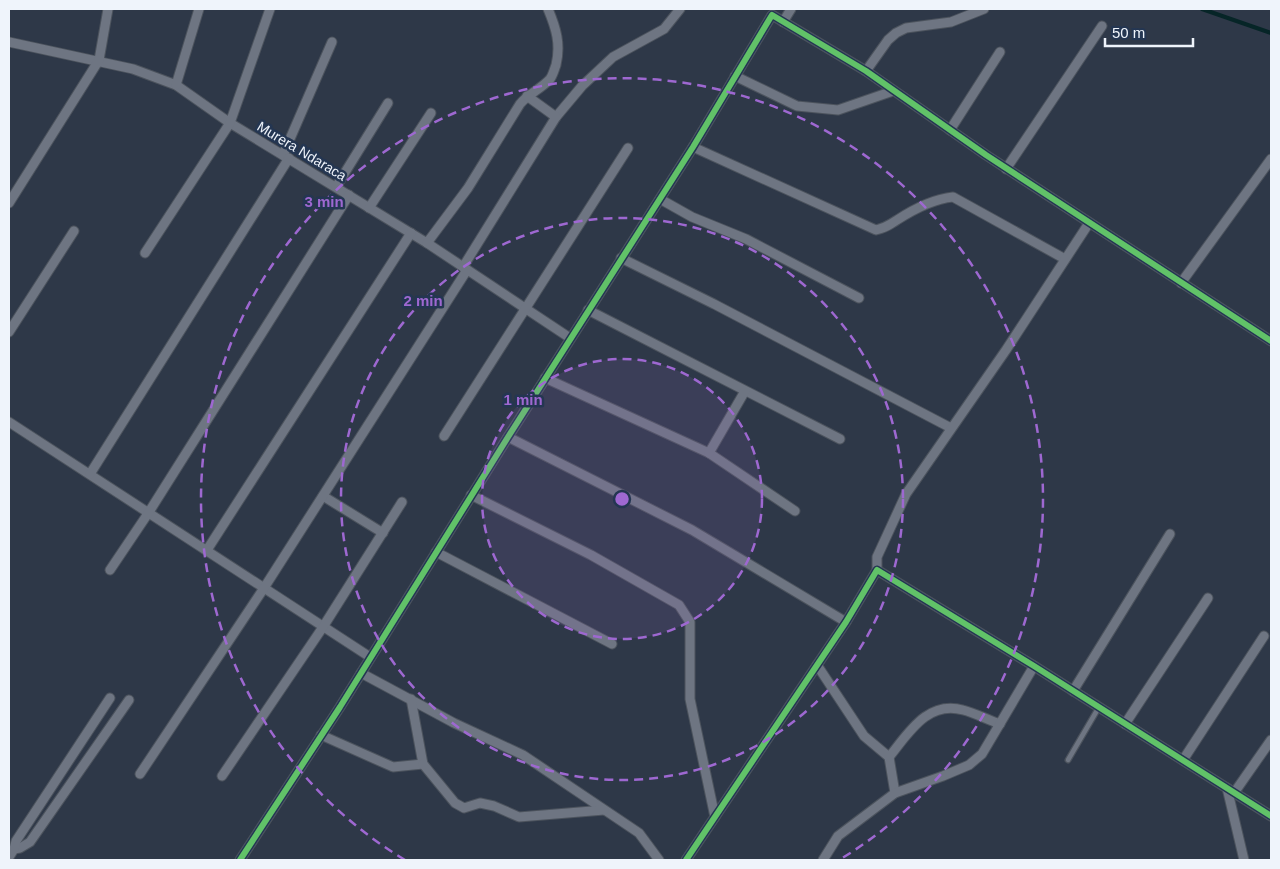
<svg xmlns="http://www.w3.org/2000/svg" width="1280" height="869" viewBox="0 0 1280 869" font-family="Arial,sans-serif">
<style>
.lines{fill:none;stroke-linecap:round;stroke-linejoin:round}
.stream{stroke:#062527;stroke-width:4}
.lane-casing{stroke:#4c535d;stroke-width:7}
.street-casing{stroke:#4c535d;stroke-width:11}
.lane{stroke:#6e7582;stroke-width:4.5}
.street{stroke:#6e7582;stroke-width:9}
.cycleway-casing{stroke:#243652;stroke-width:9}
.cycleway{stroke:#61c268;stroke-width:6}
.ring{fill:none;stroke:#9e68d1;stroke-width:2.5;stroke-dasharray:9 6}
.labels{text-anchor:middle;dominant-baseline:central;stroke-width:5;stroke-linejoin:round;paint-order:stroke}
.street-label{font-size:14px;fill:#eff4fb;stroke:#243652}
.centre{fill:#9e68d1;stroke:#243652;stroke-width:2.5}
.ring-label{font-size:15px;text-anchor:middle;font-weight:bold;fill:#9e68d1;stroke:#243652;stroke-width:5;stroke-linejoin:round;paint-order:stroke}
</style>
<rect width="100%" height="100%" fill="#2e3848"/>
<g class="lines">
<path class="stream" d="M1202,9L1271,33"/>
<g class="lane-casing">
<path id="lane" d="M1068,760L1099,707"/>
</g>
<g class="street-casing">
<g id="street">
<path d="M783,22L791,9"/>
<path d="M9,42L133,69L176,85L230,123L427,243L468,188L520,104C528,94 541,89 550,79C553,75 554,70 556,65C561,44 556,28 548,9"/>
<path d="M866,71L888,40L896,33L906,28L951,22L984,9"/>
<path d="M735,76L797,106L838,110L893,91"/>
<path d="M176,85L199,9"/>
<path d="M556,117L582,86L613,57L664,29L680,9"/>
<path d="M950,130L1000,52"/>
<path d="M693,147L876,230C888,227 887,226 897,220C914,209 933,199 953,197L1065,259"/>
<path d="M283,155L332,42"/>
<path d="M1006,169L1102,26"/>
<path d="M336,187L388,103"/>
<path d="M660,199L692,217L746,239L859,298"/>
<path d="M9,203L99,60L108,9"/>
<path d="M369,208L431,113"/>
<path d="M427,243L570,338"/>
<path d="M145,253L230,123L270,9"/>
<path d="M621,258L714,304L951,428"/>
<path d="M463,267L556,117L527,96"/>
<path d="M1181,283L1271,159"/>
<path d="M588,310L840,439"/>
<path d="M9,332L74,231"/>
<path d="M545,378L709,453L795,511"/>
<path d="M9,422L370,657"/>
<path d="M444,436L628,148"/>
<path d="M508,437L692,530L846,622"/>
<path d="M709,453L745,391"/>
<path d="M90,474L289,158"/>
<path d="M471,495L591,555L679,605L690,622V699L715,817"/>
<path d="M323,496L383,533"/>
<path d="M207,550L411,233"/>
<path d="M436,552L612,644"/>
<path d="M110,570L149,512L349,195"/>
<path d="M877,570V557L906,494L1006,350L1089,223"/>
<path d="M817,665L864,736L889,757L895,793"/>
<path d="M361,673L454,723L523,755L639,833L659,860"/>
<path d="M1073,691L1170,534"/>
<path d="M1125,724L1208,598"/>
<path d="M321,735L393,767L423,764L411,699"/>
<path d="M889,757C908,734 927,700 963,710C975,713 988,720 1000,724"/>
<path d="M1183,760L1264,636"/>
<path d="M423,764L455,803L464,808L480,803L494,806L519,817L604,810"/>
<path d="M140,774L264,588L467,270"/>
<path d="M222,776L323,627L402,502"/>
<path d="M1227,788L1244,860"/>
<path d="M1234,793L1271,740"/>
<path d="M14,849L20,848L30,842L129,700"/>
<path d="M9,857L14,849L16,841L110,698"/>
<path d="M240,860L340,707L508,437L693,147L772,15L866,71L986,155L1271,341"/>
<path d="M686,860L846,622L877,570L1034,666L1271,816"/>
<path d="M823,860L838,836L895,793L943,776L969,765L982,754L1034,666"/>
</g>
</g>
<use href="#lane" class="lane"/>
<use href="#street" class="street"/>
<g class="cycleway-casing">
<g id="cycleway">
<path d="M240,860L340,707L508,437L693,147L772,15L866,71L986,155L1271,341"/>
<path d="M686,860L846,622L877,570L1034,666L1271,816"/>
</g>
</g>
<use href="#cycleway" class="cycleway"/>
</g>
<circle cx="622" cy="499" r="140" fill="#9e68d1" fill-opacity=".12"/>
<g class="ring">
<circle cx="622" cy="499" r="140"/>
<circle cx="622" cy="499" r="281"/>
<path d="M405 860A421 421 0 1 1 839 860"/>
</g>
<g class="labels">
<g class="street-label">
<text transform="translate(302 151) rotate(31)">Murera Ndaraca</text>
</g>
</g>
<circle cx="622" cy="499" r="8" class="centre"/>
<g class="ring-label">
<text x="324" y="207">3 min</text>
<text x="423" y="306">2 min</text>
<text x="523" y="405">1 min</text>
</g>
<rect width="1280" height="869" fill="none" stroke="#eff4fb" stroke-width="20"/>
<path d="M1105 38v8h88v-8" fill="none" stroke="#eff4fb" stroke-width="2.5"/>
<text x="1112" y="38" font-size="15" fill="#eff4fb" stroke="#243652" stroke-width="4" paint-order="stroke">50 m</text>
</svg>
